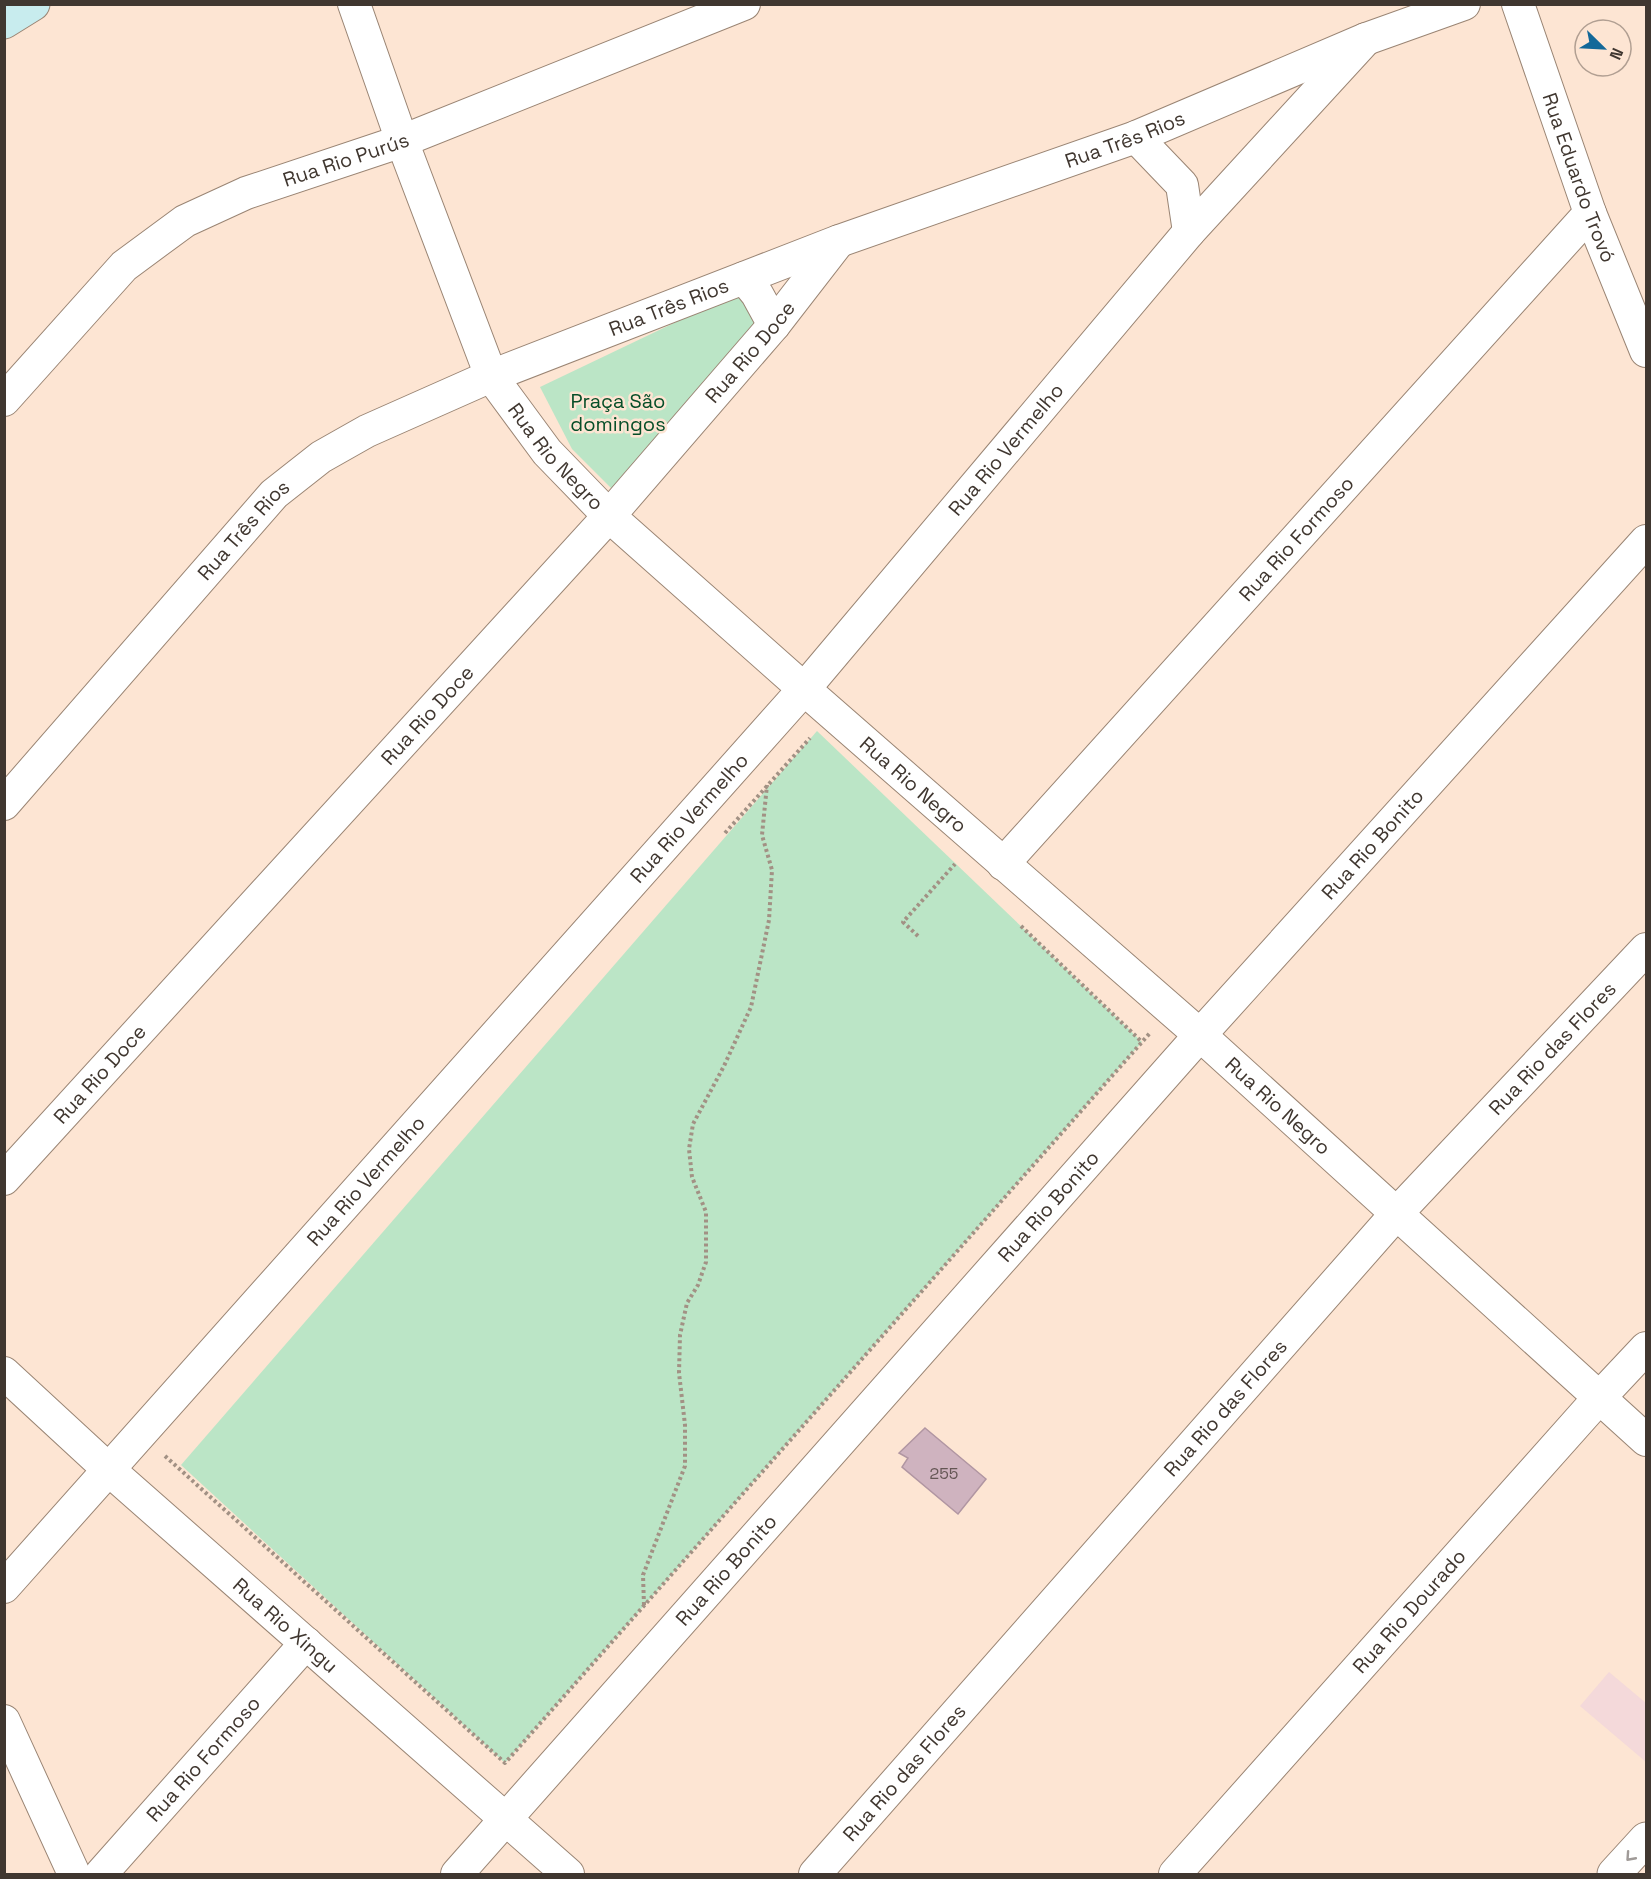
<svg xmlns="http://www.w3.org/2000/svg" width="1651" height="1879" viewBox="0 0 1651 1879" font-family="'Space Grotesk',sans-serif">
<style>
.commercial{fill:#f4d9da}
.green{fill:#bbe5c6}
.building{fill:#cfb3bf;stroke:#b196a2;stroke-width:1.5}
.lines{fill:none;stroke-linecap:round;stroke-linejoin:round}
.minor-casing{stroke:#9a8574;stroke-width:34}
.tertiary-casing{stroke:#9a8574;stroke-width:35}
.secondary-casing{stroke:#9a8574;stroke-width:35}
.path{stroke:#a29184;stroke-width:4;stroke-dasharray:3 3;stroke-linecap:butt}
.minor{stroke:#fff;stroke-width:32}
.tertiary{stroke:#fff;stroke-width:33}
.secondary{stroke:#c8ecee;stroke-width:33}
.oneway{stroke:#a09b98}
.labels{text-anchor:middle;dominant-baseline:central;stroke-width:5;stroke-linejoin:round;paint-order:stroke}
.number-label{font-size:16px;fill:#645654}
.street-label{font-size:20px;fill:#403730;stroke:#fde5d3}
.park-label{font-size:20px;fill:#064e28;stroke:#fde5d3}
</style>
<rect width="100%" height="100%" fill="#fde5d3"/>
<path class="commercial" d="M1609,1672L1646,1703V1762L1580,1706Z"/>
<g class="green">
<path d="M743,290L763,324L620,497L572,449L540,387Z"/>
<path d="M817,731L1142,1042L505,1763L181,1465Z"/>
</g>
<path class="building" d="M925,1428L986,1479L958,1514L902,1467L908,1458L899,1453Z"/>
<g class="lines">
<g class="minor-casing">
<g id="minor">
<path id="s1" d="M354,4L402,141L491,376L547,452L609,516L804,689L1200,1035L1646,1440"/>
<path id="s2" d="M1518,4L1590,213L1646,351"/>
<path d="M1136,137L1182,185L1189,232"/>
<path d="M744,278L757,294L774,325"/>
<path id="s3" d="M4,400L124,266L185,221L246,193L402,141L744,4"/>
<path id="s4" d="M4,804L274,494L321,457L367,431L491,376L839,241L1136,137L1366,39L1464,4"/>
<path id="s5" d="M1003,864L1590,213"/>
<path id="s6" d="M4,1179L609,516L774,325L839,241"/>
<path id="s7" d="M4,1373L108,1469L568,1874"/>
<path id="s8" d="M4,1587L804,689L1189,232L1366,39"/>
<path d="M4,1721L74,1874"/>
<path id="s9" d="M101,1874L306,1643"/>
<path id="s10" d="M457,1874L1200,1035L1646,541"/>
<path id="s11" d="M815,1874L1397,1213L1646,949"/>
<path id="s12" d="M1175,1874L1599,1398L1646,1348"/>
</g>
</g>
<g class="tertiary-casing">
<path id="tertiary" d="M1614,1874L1646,1839"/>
</g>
<g class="secondary-casing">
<path id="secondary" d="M4,22L33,4"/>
</g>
<g class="path">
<path d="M725,833L810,738"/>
<path d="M1021,926L1142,1042"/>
<path d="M918,936L903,922L955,864"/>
<path d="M165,1456L505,1763L1150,1033"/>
<path d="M644,1605L643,1575L685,1466V1425L679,1373L680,1335L687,1303L698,1285L706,1262V1212L692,1177L689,1149L693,1124L724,1066L751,1007L769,920L772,870L762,835L767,785"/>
</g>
<use href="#minor" class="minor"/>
<use href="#tertiary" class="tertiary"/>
<use href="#secondary" class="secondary"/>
</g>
<defs><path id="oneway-chevron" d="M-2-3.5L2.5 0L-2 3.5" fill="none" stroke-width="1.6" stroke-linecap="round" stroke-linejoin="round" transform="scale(1.5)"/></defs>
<use class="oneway" href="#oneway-chevron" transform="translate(1630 1857) rotate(132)"/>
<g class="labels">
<g class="number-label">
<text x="944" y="1473">255</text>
</g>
<g class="street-label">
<text stroke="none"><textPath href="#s4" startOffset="1336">Rua Três Rios</textPath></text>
<text stroke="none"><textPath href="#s3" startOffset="428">Rua Rio Purús</textPath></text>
<text stroke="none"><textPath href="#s2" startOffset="184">Rua Eduardo Trovó</textPath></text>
<text stroke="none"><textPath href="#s4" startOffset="850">Rua Três Rios</textPath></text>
<text stroke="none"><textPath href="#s6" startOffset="1114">Rua Rio Doce</textPath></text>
<text stroke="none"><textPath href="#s8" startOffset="1516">Rua Rio Vermelho</textPath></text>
<text stroke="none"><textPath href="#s1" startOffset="500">Rua Rio Negro</textPath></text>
<text stroke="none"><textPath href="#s4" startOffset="364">Rua Três Rios</textPath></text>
<text stroke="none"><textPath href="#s5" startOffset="438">Rua Rio Formoso</textPath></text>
<text stroke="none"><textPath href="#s6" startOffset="628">Rua Rio Doce</textPath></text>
<text stroke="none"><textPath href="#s1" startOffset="986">Rua Rio Negro</textPath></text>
<text stroke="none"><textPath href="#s8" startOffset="1030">Rua Rio Vermelho</textPath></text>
<text stroke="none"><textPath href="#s10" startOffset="1378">Rua Rio Bonito</textPath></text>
<text stroke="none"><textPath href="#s11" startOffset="1107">Rua Rio das Flores</textPath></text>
<text stroke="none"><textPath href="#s6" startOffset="142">Rua Rio Doce</textPath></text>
<text stroke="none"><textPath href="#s1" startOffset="1472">Rua Rio Negro</textPath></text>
<text stroke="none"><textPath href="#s8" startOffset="544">Rua Rio Vermelho</textPath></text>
<text stroke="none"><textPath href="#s10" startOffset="892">Rua Rio Bonito</textPath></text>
<text stroke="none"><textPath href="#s11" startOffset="621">Rua Rio das Flores</textPath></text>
<text stroke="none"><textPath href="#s10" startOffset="406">Rua Rio Bonito</textPath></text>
<text stroke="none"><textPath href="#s12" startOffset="352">Rua Rio Dourado</textPath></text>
<text stroke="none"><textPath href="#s7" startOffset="378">Rua Rio Xingu</textPath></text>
<text stroke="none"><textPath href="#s9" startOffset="154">Rua Rio Formoso</textPath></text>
<text stroke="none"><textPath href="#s11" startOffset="135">Rua Rio das Flores</textPath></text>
</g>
<g class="park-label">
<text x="618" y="401">Praça São<tspan x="618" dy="23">domingos</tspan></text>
</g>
</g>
<rect width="1651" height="1879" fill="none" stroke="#403730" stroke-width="12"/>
<g transform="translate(1603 48) rotate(114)"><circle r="28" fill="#fde5d3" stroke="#b19f92" stroke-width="1.5"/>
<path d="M0-4.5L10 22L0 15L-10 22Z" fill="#126899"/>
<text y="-9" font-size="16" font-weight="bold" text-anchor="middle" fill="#403730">N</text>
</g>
</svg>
